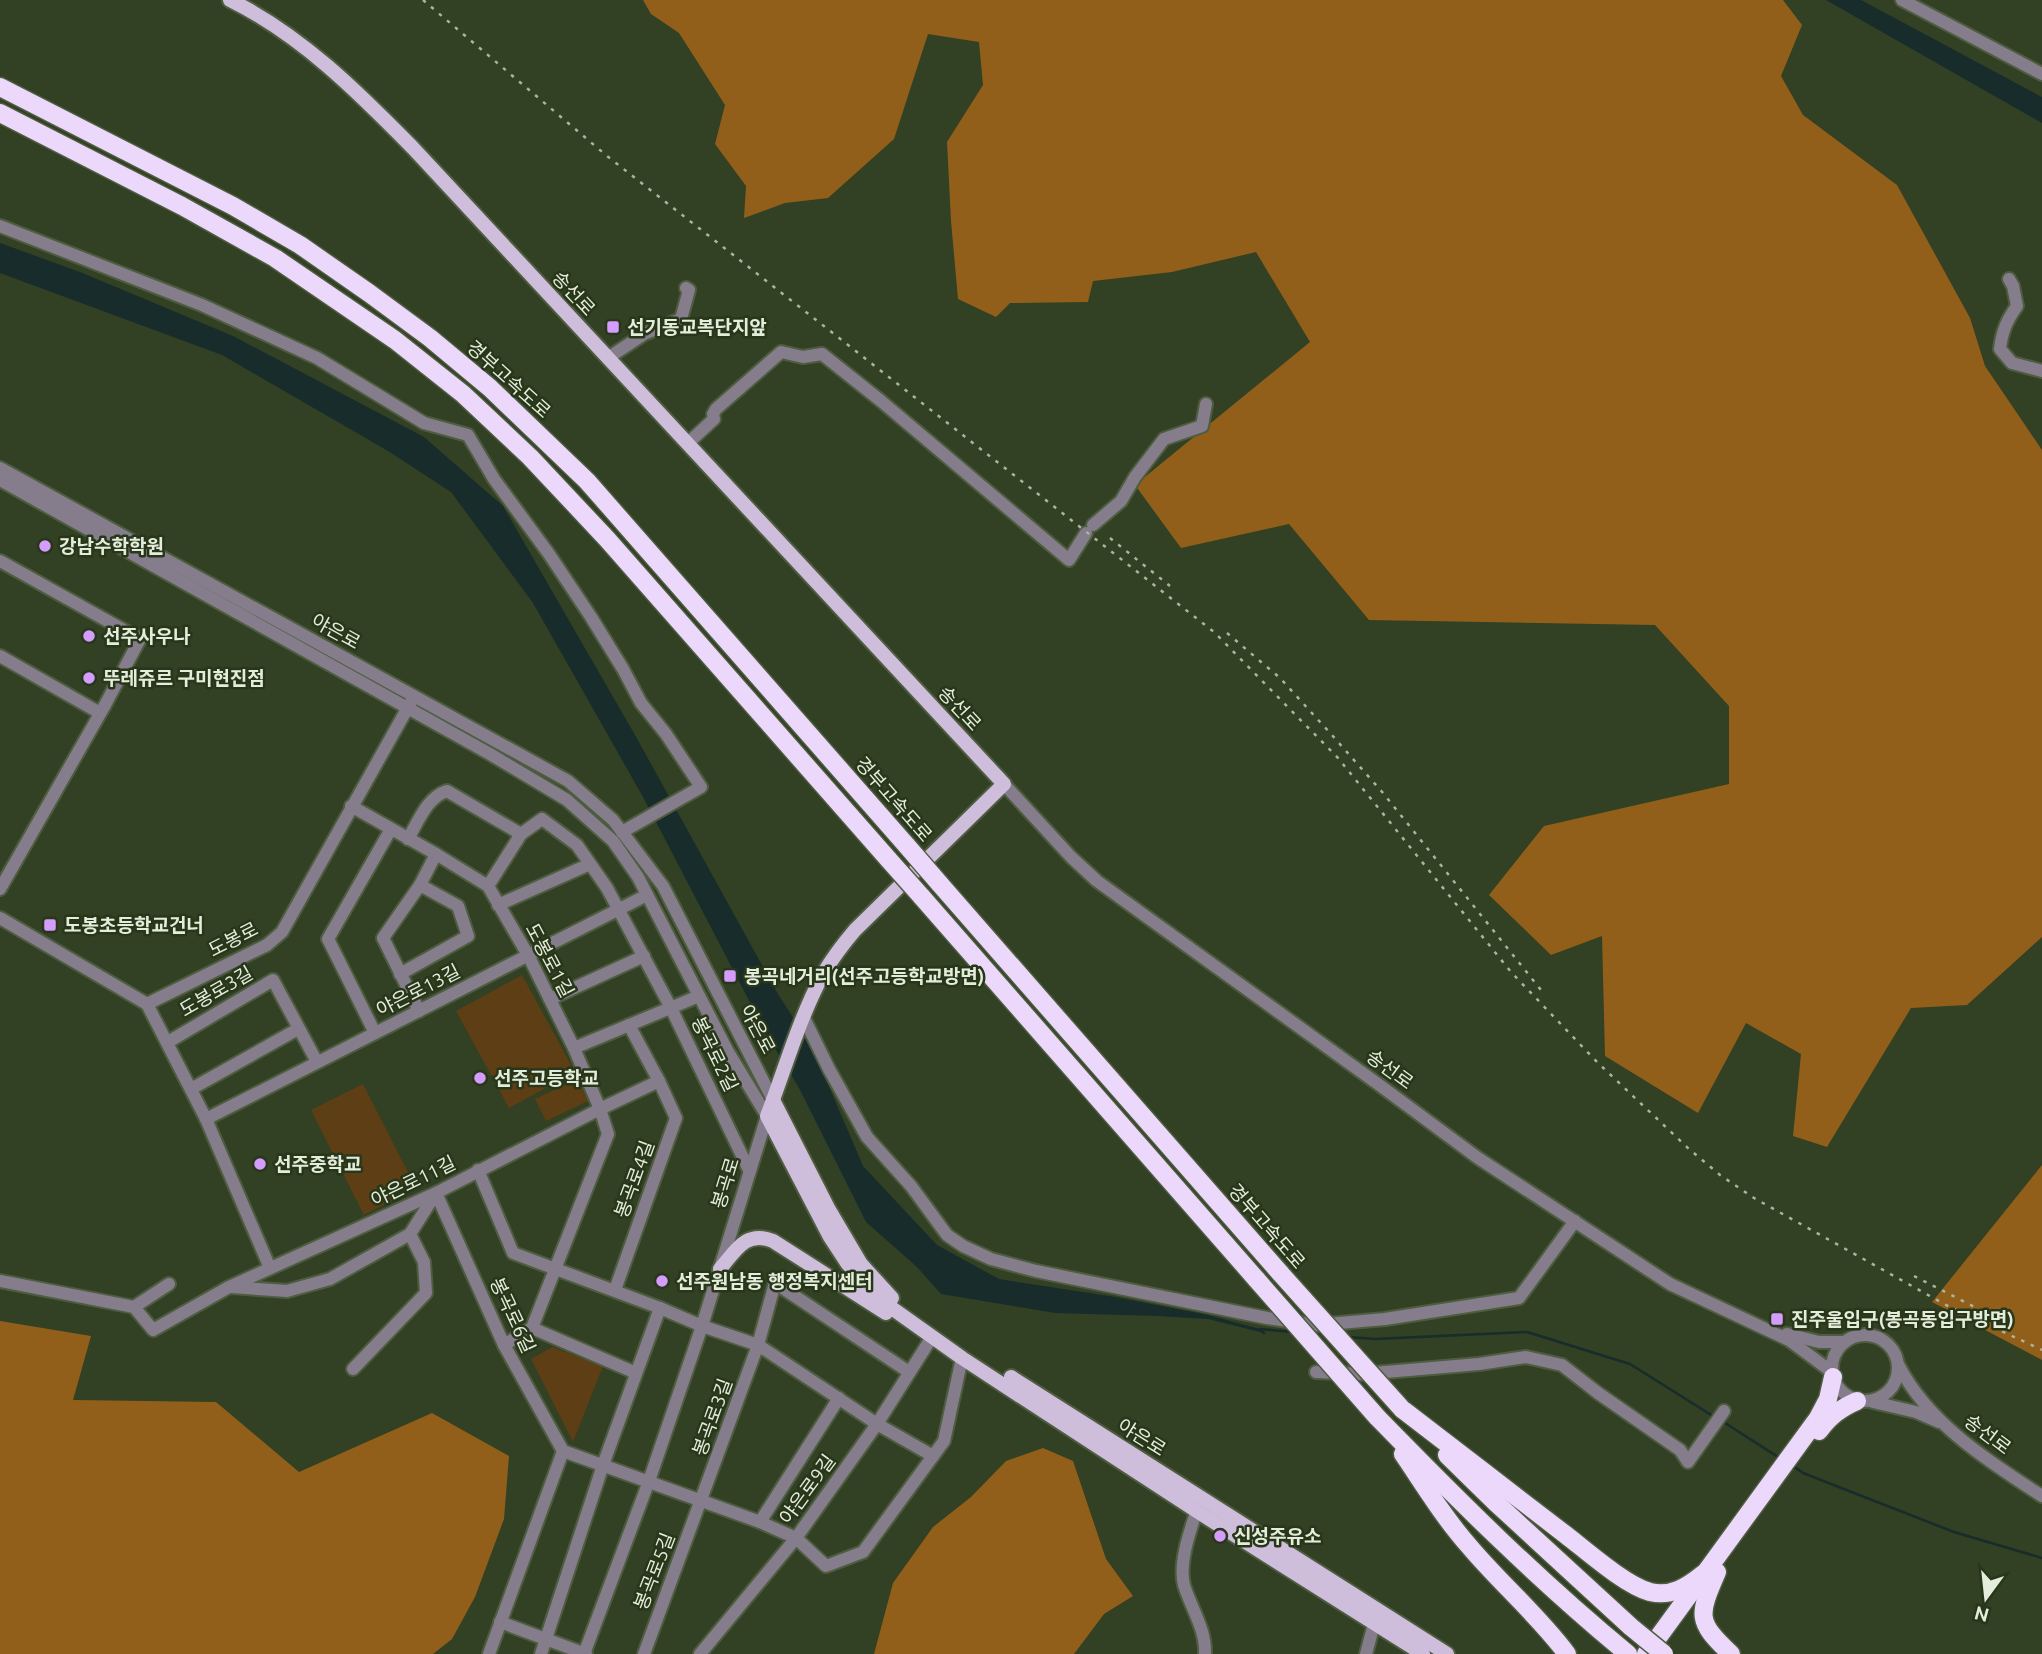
<svg xmlns="http://www.w3.org/2000/svg" width="2042" height="1654" viewBox="0 0 2042 1654" font-family="Ubuntu,'Noto Sans KR',sans-serif">
<style>
.green{fill:#5e3e14}
.forest{fill:#925f1b}
.water{fill:#182c2b}
.lines{fill:none;stroke-linecap:round;stroke-linejoin:round}
.stream{stroke:#182c2b;stroke-width:2.5}
.minor-casing{stroke:#4e5c40;stroke-width:16}
.major-casing{stroke:#4e5c40;stroke-width:18}
.highway-casing{stroke:#4e5c40;stroke-width:21}
.minor{stroke:#857d8c;stroke-width:12}
.major{stroke:#cebedc;stroke-width:14}
.highway{stroke:#ebd8fb;stroke-width:18}
.rail{stroke:#aab49f;stroke-width:2.5;stroke-dasharray:3.5 7;stroke-linecap:butt}
.highway-bridge-casing{stroke:#4e5c40;stroke-width:21;stroke-linecap:butt}
.highway-bridge{stroke:#ebd8fb;stroke-width:18}
.poi-dot{fill:#d39cfd;stroke:#283619;stroke-width:2.5}
.labels{text-anchor:middle;dominant-baseline:central;stroke-width:5;stroke-linejoin:round;paint-order:stroke}
.street-label{font-size:19px;fill:#e4eddb;stroke:#283619}
.poi-label{font-size:19px;font-weight:bold;fill:#e4eddb;stroke:#283619;text-anchor:start}
</style>
<rect width="100%" height="100%" fill="#324023"/>
<g class="green">
<path d="M522,975L575,1072L509,1108L456,1011Z"/>
<path d="M577,1079L588,1101L546,1121L535,1099Z"/>
<path d="M363,1084L416,1188L364,1215L311,1110Z"/>
<path d="M552,1347L603,1366L573,1442L531,1359Z"/>
</g>
<g class="forest">
<path d="M643,0H1783L1802,25L1781,76L1803,115L1897,185L1970,318L1985,366L2042,450V937L1967,1005L1911,1008L1827,1147L1793,1136L1801,1054L1746,1023L1698,1113L1605,1056L1602,936L1551,955L1489,895L1544,826L1729,784V706L1655,625L1369,620L1289,524L1181,548L1135,485L1310,342L1256,252L1172,272L1093,281L1088,302L1010,303L996,317L958,299L951,221L947,142L983,85L979,42L928,34L894,139L828,198L785,203L744,218L746,186L715,144L725,105L679,33L651,14Z"/>
<path d="M2042,1165V1360L1932,1302Z"/>
<path d="M0,1321L91,1336L73,1400L216,1402L299,1472L432,1413L509,1456L504,1519L475,1597L452,1639L433,1654H0Z"/>
<path d="M1043,1448L1073,1461L1106,1559L1133,1596L1104,1614L1074,1654H874L893,1583L933,1527L971,1497L1006,1461Z"/>
</g>
<g class="water">
<path d="M1826,0H1861L2042,97V123Z"/>
<path d="M0,243L80,272L233,336L424,437L503,506L635,735L778,994L812,1047L863,1166L937,1245L999,1279L1115,1297L1208,1315L1260,1329L1264,1333L1208,1319L1157,1316L1055,1313L941,1294L917,1267L866,1222L799,1088L767,1035L643,797L533,603L451,492L388,451L222,355L0,273Z"/>
</g>
<g class="lines">
<g class="stream">
<path d="M1264,1333L1260,1329L1292,1332"/>
<path d="M1348,1337L1375,1339L1527,1332L1630,1364L1716,1418"/>
<path d="M1722,1421L1781,1459"/>
<path d="M1793,1466L1803,1473L1954,1532L2042,1558"/>
</g>
<g class="minor-casing">
<g id="minor">
<path d="M1902,0L2042,74"/>
<path d="M0,226L202,305L317,358L424,423L468,435L494,479L549,554L591,617L623,669L641,703L666,734L701,787L622,832"/>
<path d="M2009,279L2013,286L2017,306C2007,320 2002,331 2000,349L2012,363L2042,371"/>
<path d="M608,358L644,334L681,319L689,290L686,288"/>
<path d="M687,444L714,419L713,414L716,409L781,352L803,357L822,354L881,401L1069,560L1086,533"/>
<path d="M0,468L568,781L613,820L663,886L773,1100"/>
<path d="M0,480L490,754L567,800L613,841L638,877L727,1050L767,1116L702,1326L649,1481L584,1654"/>
<path d="M1093,525L1121,501L1135,477L1164,439L1202,426L1206,404"/>
<path d="M0,561L140,639L105,705L0,889"/>
<path d="M0,656L100,713"/>
<path d="M1004,784L1071,857L1097,881L1378,1084L1478,1158L1670,1284L1789,1340L1832,1372"/>
<path d="M351,806L436,854L488,886L528,955L574,1048L600,1109L608,1134L532,1328L504,1345"/>
<path d="M408,839C418,822 427,797 447,791L521,834"/>
<path d="M488,886L521,834L542,819L577,845L607,888L671,1008L749,1170"/>
<path d="M498,905L590,864"/>
<path d="M0,918L147,1004L267,945L282,932L411,702"/>
<path d="M400,974L468,936L458,906L420,885"/>
<path d="M550,999L644,956"/>
<path d="M147,1004L206,1119L270,1268"/>
<path d="M419,1011L383,938L420,885L436,854"/>
<path d="M804,1018L829,1069L867,1137L911,1186L947,1235L963,1246L991,1259L1036,1271L1267,1318L1316,1325L1385,1319L1519,1298L1575,1221"/>
<path d="M375,1033L328,939L391,829"/>
<path d="M168,1042L273,980L317,1062"/>
<path d="M574,1048L699,996"/>
<path d="M191,1089L298,1029"/>
<path d="M206,1119L647,895"/>
<path d="M478,1170L513,1253L660,1308L702,1326L758,1345L877,1424L933,1456"/>
<path d="M436,1193L504,1345L563,1451L760,1522L796,1538L826,1566L863,1552L944,1441L962,1358"/>
<path d="M0,1281L134,1307L169,1284"/>
<path d="M231,1287L287,1291L330,1279L410,1234L436,1193"/>
<path d="M615,1290L676,1118L659,1081"/>
<path d="M134,1307L153,1330L229,1287L436,1193L600,1109L659,1081L629,1025"/>
<path d="M532,1328L636,1373"/>
<path d="M1787,1334L1819,1342H1844"/>
<circle cx="1865" cy="1368" r="33"/>
<path d="M1899,1366C1928,1423 1989,1462 2042,1496"/>
<path d="M353,1369L426,1293L424,1262L410,1234"/>
<path d="M1316,1372L1362,1374L1479,1364L1526,1357L1562,1365L1598,1393L1680,1450L1688,1462L1724,1411"/>
<path d="M1873,1402L1916,1412L1939,1422"/>
<path d="M1199,1503C1192,1526 1178,1561 1184,1585C1191,1608 1206,1629 1205,1654"/>
<path d="M760,1522L839,1398"/>
<path d="M500,1622L586,1654"/>
<path d="M489,1654L563,1451"/>
<path d="M541,1654L603,1465L660,1308"/>
<path d="M644,1654L758,1345L775,1283L909,1372"/>
<path d="M700,1654L796,1538L877,1424L932,1337"/>
<path d="M1366,1654L1374,1624"/>
</g>
</g>
<g class="major-casing">
<g id="major">
<path d="M230,0C301,35 358,92 413,148L1004,784L855,930C843,944 832,959 823,974C799,1019 785,1069 767,1116L830,1237L847,1263L879,1299L962,1358L1195,1510L1423,1654"/>
<path d="M773,1100L828,1208L861,1264L892,1298"/>
<path d="M720,1269C736,1250 746,1230 773,1241L886,1313"/>
<path d="M1011,1377L1447,1654"/>
</g>
</g>
<g class="highway-casing">
<g id="highway">
<path d="M0,87L233,206L300,245L369,293L430,338L490,388L587,481L907,846"/>
<path d="M0,113L182,206L275,258L395,340L463,394L530,457L607,539L889,860"/>
<path d="M939,883L1281,1274"/>
<path d="M921,896L1257,1280"/>
<path d="M1402,1409C1457,1451 1511,1493 1566,1535C1588,1552 1625,1585 1650,1592C1671,1597 1687,1587 1703,1574"/>
<path d="M1377,1417C1457,1499 1539,1581 1628,1654"/>
<path d="M1819,1431C1830,1416 1841,1408 1857,1401"/>
<path d="M1403,1454C1424,1485 1444,1518 1469,1546C1500,1583 1538,1615 1567,1654"/>
<path d="M1447,1455L1495,1502L1631,1627"/>
<path d="M1717,1572C1698,1616 1696,1621 1731,1654"/>
<path d="M1646,1654L1818,1418L1828,1399L1833,1377"/>
</g>
</g>
<use href="#minor" class="minor"/>
<use href="#major" class="major"/>
<use href="#highway" class="highway"/>
<g class="rail">
<path d="M423,0L607,156L1214,632L1338,758L1511,972L1597,1062L1689,1149L1720,1175L1754,1198L1946,1305L2042,1350"/>
<path d="M1110,538L1170,586"/>
<path d="M1227,633L1280,678L1331,734L1383,793L1545,995"/>
<path d="M1914,1276L1998,1319"/>
</g>
<g class="highway-bridge-casing">
<g id="highway-bridge">
<path d="M907,846L939,883"/>
<path d="M889,860L921,896"/>
<path d="M1281,1274L1402,1409"/>
<path d="M1257,1280L1377,1417"/>
<path d="M1631,1627L1664,1654"/>
</g>
</g>
<use href="#highway-bridge" class="highway-bridge"/>
</g>
<g class="poi-dot">
<rect x="606" y="320" width="14" height="14" rx="3.5"/>
<circle cx="45" cy="546" r="7"/>
<circle cx="89" cy="636" r="7"/>
<circle cx="89" cy="678" r="7"/>
<rect x="43" y="918" width="14" height="14" rx="3.5"/>
<rect x="723" y="969" width="14" height="14" rx="3.5"/>
<circle cx="480" cy="1078" r="7"/>
<circle cx="260" cy="1164" r="7"/>
<circle cx="662" cy="1281" r="7"/>
<rect x="1770" y="1312" width="14" height="14" rx="3.5"/>
<circle cx="1220" cy="1536" r="7"/>
</g>
<g class="labels">
<g class="street-label">
<text transform="translate(574 293) rotate(47)">송선로</text>
<text transform="translate(509 379) rotate(42)">경부고속도로</text>
<text transform="translate(336 631) rotate(29)">야은로</text>
<text transform="translate(960 708) rotate(47)">송선로</text>
<text transform="translate(894 799) rotate(49)">경부고속도로</text>
<text transform="translate(233 939) rotate(-27)">도봉로</text>
<text transform="translate(550 960) rotate(62)">도봉로1길</text>
<text transform="translate(418 990) rotate(-27)">야은로13길</text>
<text transform="translate(216 991) rotate(-30)">도봉로3길</text>
<text transform="translate(758 1029) rotate(62)">야은로</text>
<text transform="translate(715 1054) rotate(64)">봉곡로2길</text>
<text transform="translate(1390 1069) rotate(36)">송선로</text>
<text transform="translate(634 1179) rotate(-70)">봉곡로4길</text>
<text transform="translate(413 1181) rotate(-26)">야은로11길</text>
<text transform="translate(725 1183) rotate(-73)">봉곡로</text>
<text transform="translate(1267 1226) rotate(49)">경부고속도로</text>
<text transform="translate(513 1315) rotate(65)">봉곡로6길</text>
<text transform="translate(712 1417) rotate(-70)">봉곡로3길</text>
<text transform="translate(1988 1434) rotate(37)">송선로</text>
<text transform="translate(1142 1437) rotate(32)">야은로</text>
<text transform="translate(807 1489) rotate(-54)">야은로9길</text>
<text transform="translate(654 1571) rotate(-69)">봉곡로5길</text>
</g>
<g class="poi-label">
<text x="627" y="327">선기동교복단지앞</text>
<text x="59" y="546">강남수학학원</text>
<text x="103" y="636">선주사우나</text>
<text x="103" y="678">뚜레쥬르 구미현진점</text>
<text x="64" y="925">도봉초등학교건너</text>
<text x="744" y="976">봉곡네거리(선주고등학교방면)</text>
<text x="494" y="1078">선주고등학교</text>
<text x="274" y="1164">선주중학교</text>
<text x="676" y="1281">선주원남동 행정복지센터</text>
<text x="1791" y="1319">진주울입구(봉곡동입구방면)</text>
<text x="1234" y="1536">신성주유소</text>
</g>
</g>
<g transform="translate(1986 1598) rotate(195)" stroke="#283619" stroke-width="5" paint-order="stroke">
<path d="M0-5L12 26L0 18L-12 26Z" fill="#e4eddb"/>
<text y="-10" font-size="19" font-weight="bold" text-anchor="middle" fill="#e4eddb">N</text>
</g>
</svg>
